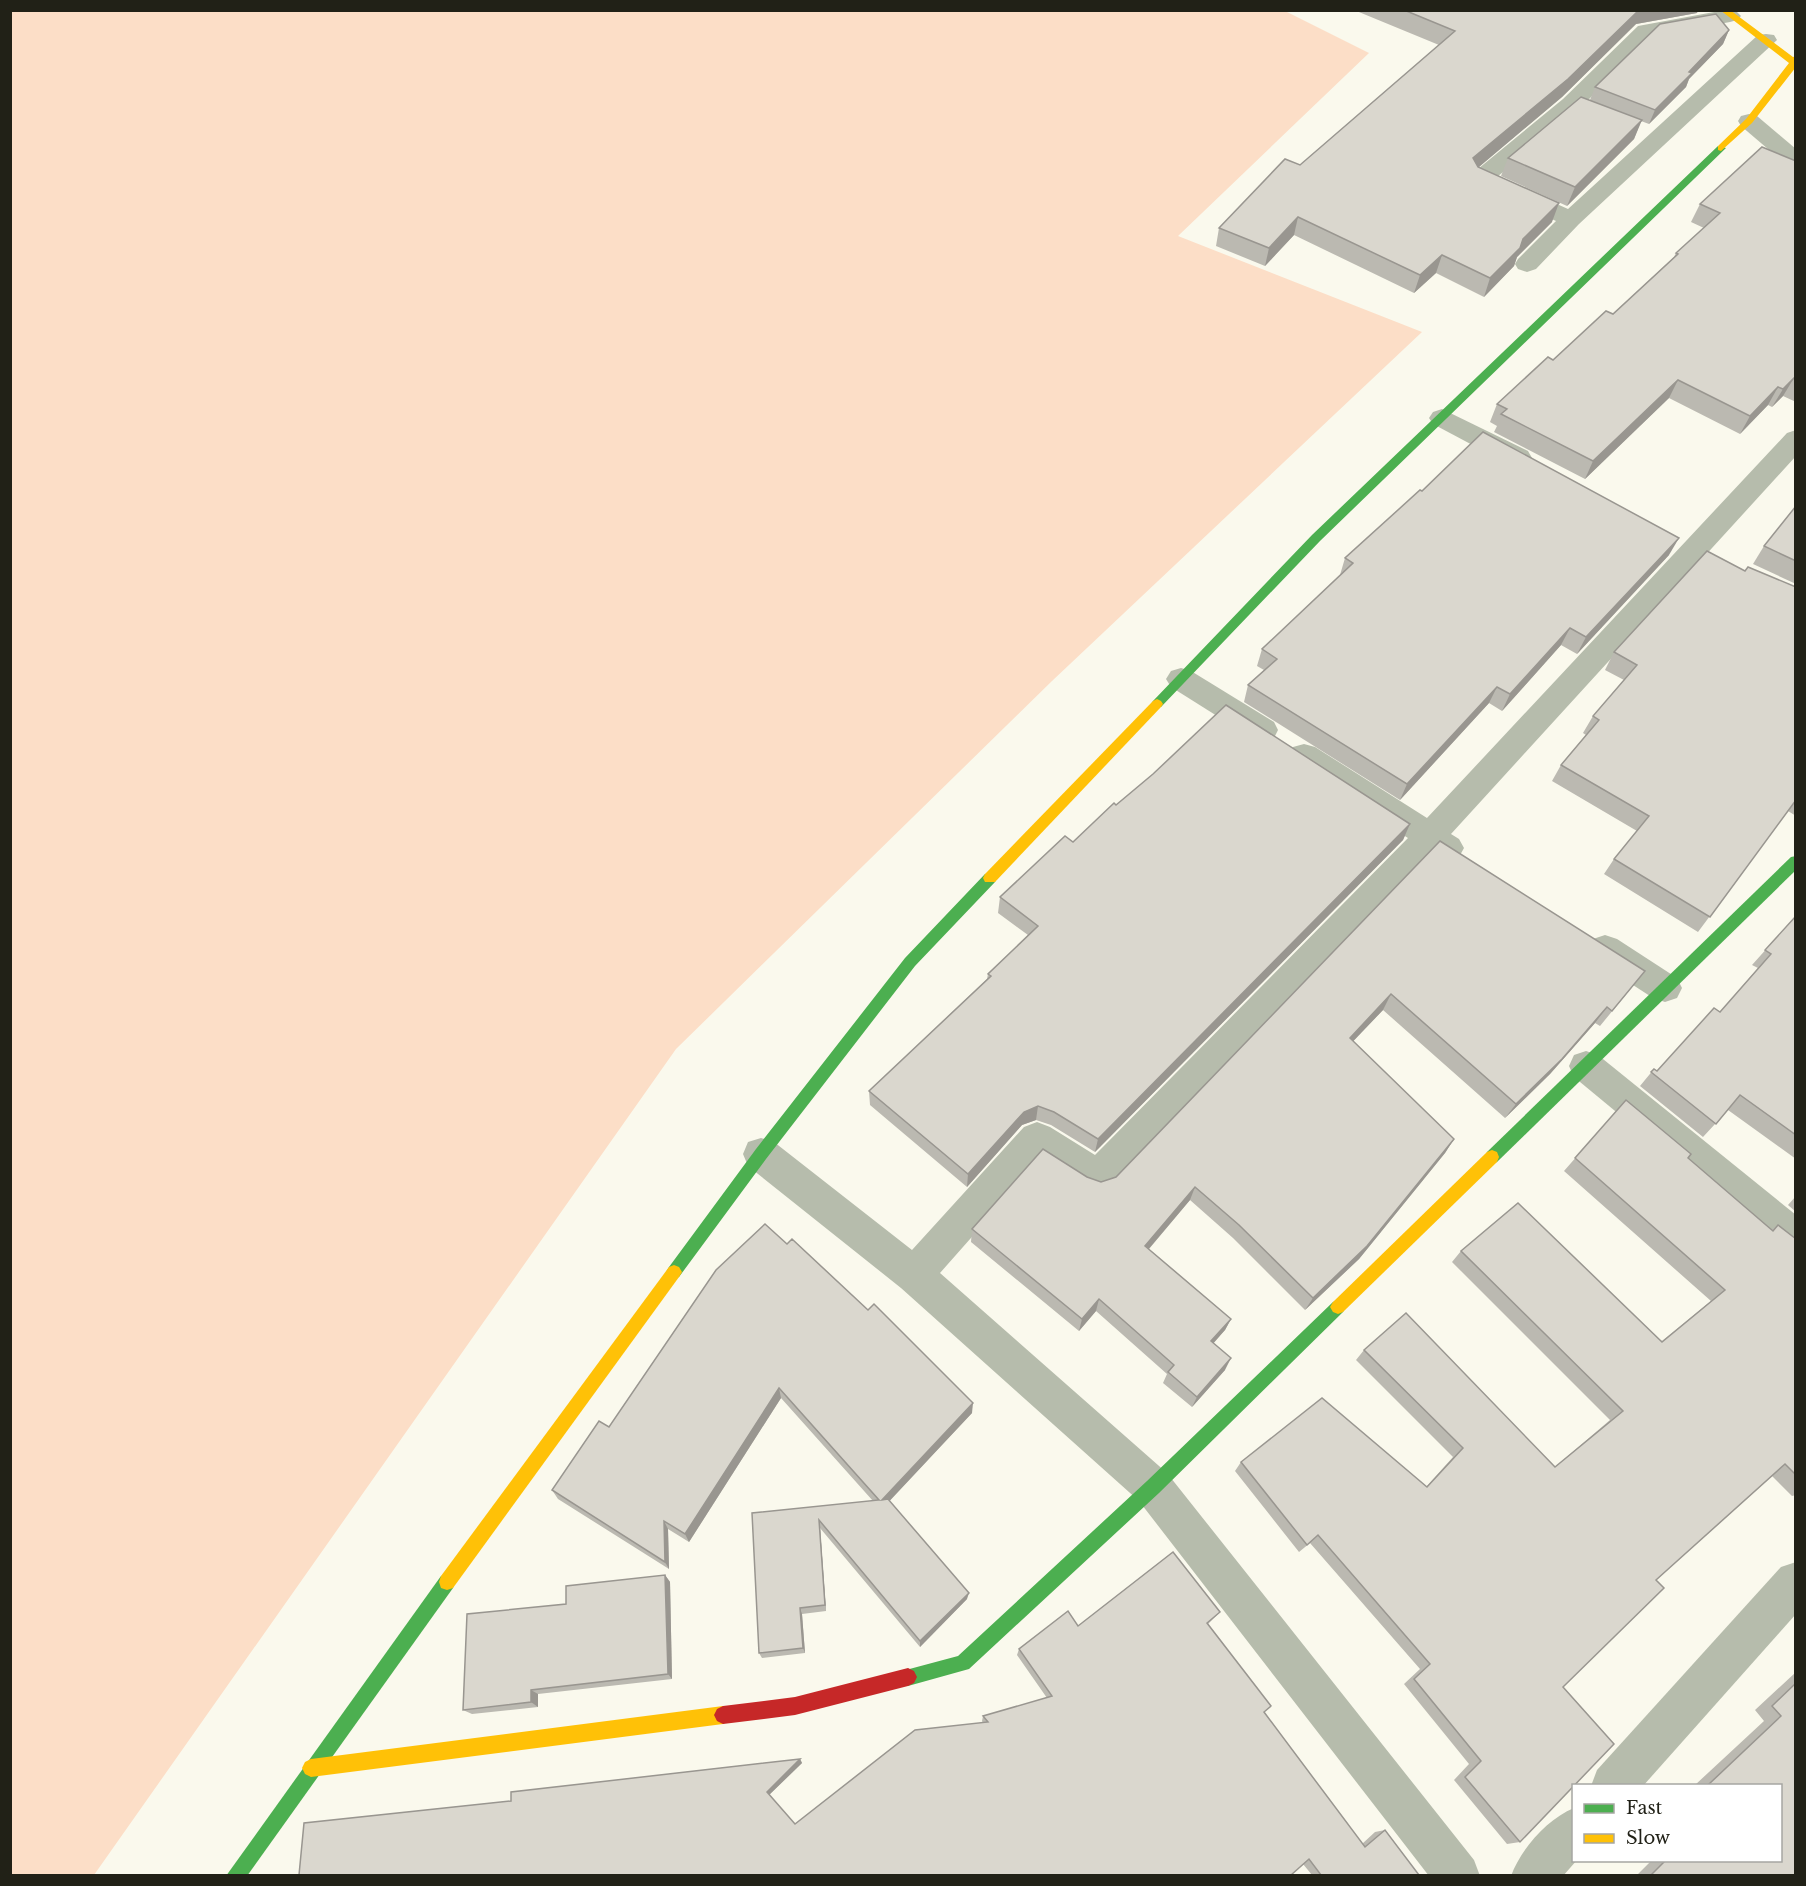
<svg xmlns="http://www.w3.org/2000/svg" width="1806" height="1886" viewBox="0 0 1806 1886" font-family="'Libre Baskerville',serif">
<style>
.green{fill:#fcdec7}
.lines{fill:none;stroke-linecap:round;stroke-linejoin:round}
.street{fill:#b6bcac;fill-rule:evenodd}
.fast{fill:#4caf50;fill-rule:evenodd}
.slow{fill:#ffc107;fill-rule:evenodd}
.jam{fill:#c62828;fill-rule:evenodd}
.wall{fill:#bbb9b1}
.shaded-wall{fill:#999690}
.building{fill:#dad7ce;stroke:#999690;stroke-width:1.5}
</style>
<rect width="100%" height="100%" fill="#faf9ed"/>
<path class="green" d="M1285,11L1369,53L1178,236L1422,332L1052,681L676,1049L94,1875H11V11Z"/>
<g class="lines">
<g class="street">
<path d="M1725,10L1737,12L1741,16L1737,20L1730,22L1653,36L1586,102L1600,107L1603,112L1600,117L1592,119L1574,113L1497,177L1568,209L1758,35L1766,34L1774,35L1777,40L1579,224L1536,269L1527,272L1518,269L1515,264L1518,259L1556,221L1473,183L1469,178L1473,173L1563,99L1638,26Z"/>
<path d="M1749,114L1757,116L1796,149V168L1788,166L1741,126L1738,121L1741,116Z"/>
<path d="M1442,409L1528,451L1532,458L1528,465L1519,467L1510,465L1433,424L1429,418L1433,412Z"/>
<path d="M1796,430V456L1451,834L1459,839L1464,848L1459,857L1448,861L1432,854L1111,1189L1098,1194L1085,1189L1040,1160L940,1273L1167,1473L1474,1860L1480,1876H1429L1139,1501L901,1288L748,1166L743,1154L748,1142L761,1138L774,1142L912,1250L1024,1127L1037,1122L1050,1127L1095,1155L1408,838L1293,765L1289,756L1293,747L1304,744L1315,747L1427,818L1787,433Z"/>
<path d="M1181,668L1191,671L1274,722L1278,730L1274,738L1263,742L1252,738L1171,687L1166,679L1171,671Z"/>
<path d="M1605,935L1617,939L1677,978L1682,988L1677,998L1665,1002L1653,998L1593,959L1588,949L1593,939Z"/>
<path d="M1586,1051L1598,1055L1796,1215V1255L1783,1250L1574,1077L1569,1066L1574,1055Z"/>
<path d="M1796,1562V1614L1643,1786H1591L1597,1770L1781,1567Z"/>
<path d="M1574,1808V1860H1577L1563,1876H1511C1521,1849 1547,1819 1574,1808Z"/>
</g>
<g class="fast">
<path d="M1718,146L1726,148L1320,541L1161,707H1153L1151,704L1153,701L1312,535Z"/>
<path d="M1796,856V870L1497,1162L1492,1164L1487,1162L1485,1157L1487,1152L1791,857Z"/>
<path d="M990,873L995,874L997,878L995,882L915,966L766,1159L679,1277L674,1279L669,1277L666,1272L669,1267L756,1149L905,958L985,874Z"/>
<path d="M1338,1300L1343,1302L1346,1307L1343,1312L1159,1493L969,1669L908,1686L902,1683L899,1677L902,1671L958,1656L1147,1481L1333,1302Z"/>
<path d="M447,1574L453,1576L455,1582L453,1588L247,1876H226L441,1576Z"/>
</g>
<g class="slow">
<path d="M1720,10H1730L1793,57L1796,56V67L1752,123L1721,151L1718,150V146L1746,119L1789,63Z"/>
<path d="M1157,699L1161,701L1163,704L1161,707L995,882H985L983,878L985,874L1153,701Z"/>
<path d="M1492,1150L1497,1152L1499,1157L1497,1162L1343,1312L1338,1314L1333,1312L1330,1307L1333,1302L1487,1152Z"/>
<path d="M674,1265L679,1267L682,1272L679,1277L453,1588L447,1590L441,1588L439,1582L441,1576L669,1267Z"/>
<path d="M723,1706L729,1709L732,1715L729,1721L723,1724L311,1777L305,1774L302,1768L305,1762L311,1759Z"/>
</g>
<path class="jam" d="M908,1668L914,1671L917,1677L914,1683L908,1686L795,1715L723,1724L717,1721L714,1715L717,1709L723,1706L795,1697Z"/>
</g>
<g class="wall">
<path d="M1354,10H1698L1697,13L1636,24L1562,97L1479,167L1552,222L1517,257L1514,266L1484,297L1436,273L1414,293L1294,235L1265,266L1216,246L1219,228L1300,165L1439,45Z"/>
<path d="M1729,30L1723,44L1689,79L1686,87L1649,124L1641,121L1634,139L1567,206L1501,176L1508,158L1590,100L1595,87Z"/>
<path d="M1796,161V402L1783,396L1772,407L1768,405L1740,434L1669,398L1585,479L1494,432L1497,426L1490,422L1497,404L1613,314L1674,257L1676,253L1704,228L1691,222L1700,204Z"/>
<path d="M1422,491L1669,555L1577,654L1561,645L1502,711L1489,703L1400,800L1244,702L1248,685L1264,670L1257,666L1262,649L1340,575L1345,558Z"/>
<path d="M1796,506V584L1753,564L1764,546Z"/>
<path d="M1745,571L1796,587V816L1788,811L1698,932L1604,874L1614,859L1637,831L1552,781L1561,765L1586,735L1583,733L1593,716L1624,680L1605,670L1614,652Z"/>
<path d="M1116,805L1410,824L1403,840L1095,1152L1051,1125L1036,1120L1022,1125L967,1187L870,1105L869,1091L987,979L988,974L1028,935L998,913L1000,897L1073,842Z"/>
<path d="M1440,841L1632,987L1600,1026L1595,1023L1550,1074L1505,1118L1383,1010L1353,1041L1454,1139L1445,1153L1359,1259L1305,1310L1233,1238L1190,1200L1149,1249L1231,1319L1225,1330L1213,1343L1225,1370L1192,1407L1163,1383L1167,1374L1096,1311L1079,1331L971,1242L972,1229L1087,1177L1101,1182L1116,1177Z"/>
<path d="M1796,916V1159L1728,1110L1703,1137L1640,1086L1654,1069L1657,1071L1720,1012L1758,968L1752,965Z"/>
<path d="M1626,1100L1688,1158L1771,1230L1778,1225L1796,1239V1495L1792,1496L1772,1476L1656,1580L1563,1687L1520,1842L1507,1844L1454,1780L1469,1764L1404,1684L1420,1669L1310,1543L1299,1552L1235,1471L1241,1462L1426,1487L1453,1457L1356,1360L1364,1350L1555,1467L1610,1420L1452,1262L1461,1251L1662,1341L1711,1301L1564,1171Z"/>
<path d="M1796,1196V1212L1788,1205Z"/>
<path d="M716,1270L972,1413L889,1501L967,1599L920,1647L820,1528L826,1611L802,1614L805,1653L762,1658L759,1653L752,1513L873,1501L781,1398L689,1542L668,1529L669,1569L558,1499L552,1490L609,1427Z"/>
<path d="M1173,1552L1220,1612L1208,1624L1271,1706L1264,1712L1362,1844L1375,1832L1385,1830L1419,1875H1312L1303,1864L1291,1875H299L304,1823L511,1801V1792L800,1759L802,1763L769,1795L795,1824L915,1730L983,1723L982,1721L983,1716L1047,1698L1017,1655L1019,1649L1068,1611L1078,1626Z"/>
<path d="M665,1575L670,1582L672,1679L538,1694V1707L472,1714L463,1710L566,1604Z"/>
<path d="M1796,1672V1875H1637L1652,1860H1780V1785H1695L1764,1721L1755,1710Z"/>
</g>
<g class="shaded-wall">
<path d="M1639,10H1698L1697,13L1636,24L1562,97L1467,177L1473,158Z"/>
<path d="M1729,30L1723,44L1689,79L1686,87L1649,124L1655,110L1689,72Z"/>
<path d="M1642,120L1634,139L1567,206L1575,187Z"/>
<path d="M1559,203L1552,222L1517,257L1514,266L1484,297L1490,278L1523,239Z"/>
<path d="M1298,217L1294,235L1265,266L1269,248Z"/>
<path d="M1442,255L1436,273L1414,293L1420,275Z"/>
<path d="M1794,378L1783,396L1772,407L1783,389Z"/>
<path d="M1678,380L1669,398L1585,479L1593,461Z"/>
<path d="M1778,387L1768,405L1740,434L1750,416Z"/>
<path d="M1679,538L1669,555L1577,654L1586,637Z"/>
<path d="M1570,628L1561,645L1502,711L1510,694Z"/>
<path d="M1497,687L1489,703L1400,800L1407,784Z"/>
<path d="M1410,824L1403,840L1095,1152L1098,1139Z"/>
<path d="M1391,994L1383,1010L1342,1053L1350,1038Z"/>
<path d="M1607,1007L1595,1023L1550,1074L1505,1118L1516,1104Z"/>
<path d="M1038,1106L1036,1120L1022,1125L967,1187L968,1174L1024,1112Z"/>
<path d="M1454,1139L1445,1153L1359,1259L1305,1310L1313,1298Z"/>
<path d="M1195,1187L1190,1200L1141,1258L1145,1246Z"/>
<path d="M1099,1299L1096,1311L1079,1331L1082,1319Z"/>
<path d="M1231,1319L1225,1330L1205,1353L1211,1341Z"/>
<path d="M1231,1358L1225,1370L1192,1407L1197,1397Z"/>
<path d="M779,1388L781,1398L689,1542L685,1534Z"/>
<path d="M973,1403L972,1413L883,1508L882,1500Z"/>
<path d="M819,1520L820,1528L826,1611L825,1605Z"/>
<path d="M664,1521L668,1529L669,1569L665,1562Z"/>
<path d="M665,1575L670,1582L672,1679L668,1674Z"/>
<path d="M969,1593L967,1599L920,1647V1641Z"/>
<path d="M800,1608L802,1614L805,1653L803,1648Z"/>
<path d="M531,1690L538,1694V1707L531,1702Z"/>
<path d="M800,1759L802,1763L769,1795L767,1792Z"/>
</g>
<g class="building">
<path d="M1404,10H1639L1568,79L1473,158L1478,167L1559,203L1523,239L1520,248L1490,278L1442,255L1420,275L1298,217L1269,248L1219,228L1285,159L1300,165L1455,31Z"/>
<path d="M1716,14L1729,30L1689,72L1692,73L1655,110L1595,87L1660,24Z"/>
<path d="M1581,97L1642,120L1575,187L1508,158Z"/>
<path d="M1762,147L1796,161V379L1794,378L1783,389L1778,387L1750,416L1678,380L1593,461L1501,414L1507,409L1497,404L1548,357L1553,360L1606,311L1613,314L1678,254L1676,253L1720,213L1700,204Z"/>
<path d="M1483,432L1679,538L1586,637L1570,628L1510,694L1497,687L1407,784L1248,685L1277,659L1262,649L1353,563L1345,558L1420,490L1422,491Z"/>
<path d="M1796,506V561L1764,546Z"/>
<path d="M1707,551L1745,571L1748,567L1796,587V800L1710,917L1614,859L1649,816L1561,765L1599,720L1593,716L1637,665L1614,652Z"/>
<path d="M1226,705L1410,824L1098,1139L1054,1112L1038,1106L1024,1112L968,1174L869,1091L991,976L988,974L1038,926L1000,897L1065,836L1073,842L1114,803L1116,805L1153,774Z"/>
<path d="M1440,841L1645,971L1612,1011L1607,1007L1562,1059L1516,1104L1391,994L1350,1038L1454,1139L1367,1246L1313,1298L1239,1225L1195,1187L1145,1246L1231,1319L1211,1341L1231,1358L1197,1397L1168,1372L1174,1365L1099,1299L1082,1319L972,1229L1043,1149L1087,1177L1101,1182L1116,1177Z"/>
<path d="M1796,916V1135L1740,1095L1716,1124L1651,1072L1654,1069L1657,1071L1714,1008L1720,1012L1771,954L1765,950Z"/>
<path d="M1626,1100L1691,1154L1688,1158L1773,1231L1778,1225L1796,1239V1475L1785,1464L1656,1580L1664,1588L1563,1687L1614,1744L1520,1842L1465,1777L1481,1761L1414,1679L1430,1664L1318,1535L1307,1545L1241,1462L1322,1398L1427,1487L1463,1448L1364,1350L1406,1313L1555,1467L1623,1411L1461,1251L1518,1203L1662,1342L1725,1290L1575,1158Z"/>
<path d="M765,1224L787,1244L792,1239L868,1310L874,1304L973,1403L882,1500L888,1499L969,1593L920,1641L819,1520L825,1605L800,1608L803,1648L759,1653L752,1513L879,1500L779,1388L685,1534L664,1521L665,1562L552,1490L599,1421L609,1427L716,1270Z"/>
<path d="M1173,1552L1220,1612L1207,1623L1271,1706L1264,1712L1365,1847L1385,1830L1419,1875H1321L1309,1859L1291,1875H299L304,1823L511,1801V1792L800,1759L767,1792L795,1824L915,1730L988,1722L983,1716L1052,1696L1019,1649L1068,1611L1078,1626Z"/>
<path d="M665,1575L668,1674L531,1690V1702L463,1710L467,1614L566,1604V1586Z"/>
<path d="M1796,1683V1875H1651L1666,1860H1780V1785H1708L1781,1716L1772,1706Z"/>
</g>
<rect width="1806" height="1886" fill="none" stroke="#212117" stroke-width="24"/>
<rect x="1572" y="1784" width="210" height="78" fill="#ffffff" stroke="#a6a6a2" stroke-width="1.5"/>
<rect x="1584" y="1804" width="30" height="9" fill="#4caf50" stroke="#a6a6a2" stroke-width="1.5"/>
<text x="1626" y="1814" font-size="18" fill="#212117">Fast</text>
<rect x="1584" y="1834" width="30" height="9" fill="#ffc107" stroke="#a6a6a2" stroke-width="1.5"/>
<text x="1626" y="1844" font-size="18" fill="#212117">Slow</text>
</svg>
